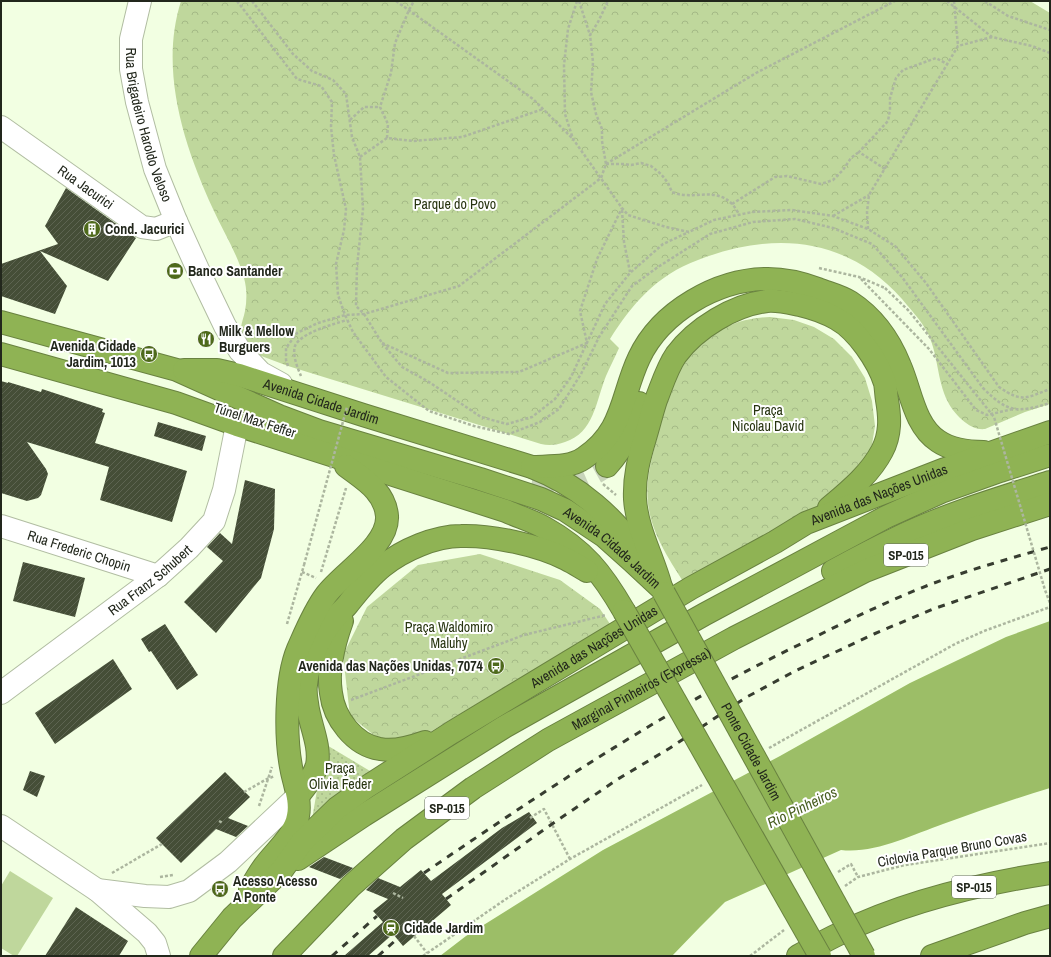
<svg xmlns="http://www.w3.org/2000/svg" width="1051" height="957" viewBox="0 0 1051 957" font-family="'Archivo Narrow',sans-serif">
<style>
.grass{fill:#bfd79c}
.park{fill:url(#park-crowns)}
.garden{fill:url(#garden-dots)}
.water{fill:#9cbe67}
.building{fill:url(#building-hatch)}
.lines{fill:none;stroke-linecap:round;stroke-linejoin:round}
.highway-tunnel{stroke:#c8d4ba;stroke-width:22;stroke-dasharray:22 11;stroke-linecap:butt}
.minor-casing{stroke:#b1bda2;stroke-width:24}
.highway-casing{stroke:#698240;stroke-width:24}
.path{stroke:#acb69f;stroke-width:2.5;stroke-dasharray:3 2;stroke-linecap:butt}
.minor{stroke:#fff;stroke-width:22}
.highway{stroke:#8fb354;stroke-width:22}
.rail{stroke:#373d30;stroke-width:3;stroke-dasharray:7 7;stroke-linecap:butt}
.highway-bridge-casing{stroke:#698240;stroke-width:24;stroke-linecap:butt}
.path-bridge{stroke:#acb69f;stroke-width:2.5;stroke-dasharray:3 2;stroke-linecap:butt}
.highway-bridge{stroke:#8fb354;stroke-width:22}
.labels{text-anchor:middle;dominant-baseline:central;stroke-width:4;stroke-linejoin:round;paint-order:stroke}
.shield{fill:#fff;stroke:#646860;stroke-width:1}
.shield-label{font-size:13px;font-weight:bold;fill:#22271c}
.street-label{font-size:14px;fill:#22271c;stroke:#fff}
.park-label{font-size:14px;fill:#273410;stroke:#fff}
.poi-label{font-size:14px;font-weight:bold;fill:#22271c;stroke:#fff;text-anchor:start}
.water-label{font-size:15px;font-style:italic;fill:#485e21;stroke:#fff}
</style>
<defs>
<pattern id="park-crowns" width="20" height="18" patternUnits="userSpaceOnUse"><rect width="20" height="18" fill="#bfd79c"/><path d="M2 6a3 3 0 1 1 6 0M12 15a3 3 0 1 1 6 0" fill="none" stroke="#a4b986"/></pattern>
<pattern id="garden-dots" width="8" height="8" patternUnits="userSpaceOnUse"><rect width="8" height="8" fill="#bfd79c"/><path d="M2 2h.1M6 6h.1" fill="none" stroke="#a4b986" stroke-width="1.8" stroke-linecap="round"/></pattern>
<pattern id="building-hatch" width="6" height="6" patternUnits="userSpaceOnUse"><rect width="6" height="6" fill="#454e37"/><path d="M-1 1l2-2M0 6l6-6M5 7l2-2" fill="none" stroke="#5d6451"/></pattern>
</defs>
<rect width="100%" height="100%" fill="#f2ffe2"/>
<path class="grass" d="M10,871L53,898L17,956H14L1,948V886Z"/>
<g class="park">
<path d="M181,1H1030L1050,13V404L1025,412L985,429C970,431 954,414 948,402C936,379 939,353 926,330C920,319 910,309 902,299C846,236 773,231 698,260C657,275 632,304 610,339L619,348C615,357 610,367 606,376C596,401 594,433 565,442C557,445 549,446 541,444L288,366L256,354C251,351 241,335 241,329C241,323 244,317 245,311C247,300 247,289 244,278C238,255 223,231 213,209C184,146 159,70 181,1Z"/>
<path d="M770,317L794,320L814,327L834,339L852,357L865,378L872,401L875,426L871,451L845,489L686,586C671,562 654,538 649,510C644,485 651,462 657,438C662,415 668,390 680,369C698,336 733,318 770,317Z"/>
<path d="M480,554L560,580L600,609L610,624L420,738L380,740L350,716L343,655L367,607L418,565Z"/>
</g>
<path class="garden" d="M325,744L375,774L311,825Z"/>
<path class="water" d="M1050,621V788C1014,799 979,811 943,824C912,835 874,854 841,850L725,902L700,927L672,956H440L466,936L603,850L780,756L910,683L1006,637Z"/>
<g class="building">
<path d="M66,188L136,238L108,281L40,251L67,286L55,314L1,296V264L58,244L45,226Z"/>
<path d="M1,381L8,383V382L41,392L42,389L103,409L102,412L105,413L95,443L187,471L172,522L100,500L109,467L27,442L46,469L48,474L41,495L38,498L27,501L1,493Z"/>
<path d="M158,422L206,436L202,451L154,436Z"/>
<path d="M245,480L275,489L274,529L261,578L216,633L184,602L223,561L207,547L220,533L232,544Z"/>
<path d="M23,562L85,578L75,617L13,601Z"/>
<path d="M165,624L198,675L177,690L151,651L149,652L141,639Z"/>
<path d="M113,659L132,689L55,744L35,713Z"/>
<path d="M30,771L45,776L37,797L23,790Z"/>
<path d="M225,772L250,797L228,818L248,826L236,837L216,829L181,863L156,838Z"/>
<path d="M529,812L537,823L442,894L451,905L403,946L393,934L368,956H344L383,922L373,911L388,899L366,890L378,878L400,887L421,870L431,881L502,828Z"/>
<path d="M324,857L353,868L340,879L309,867Z"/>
<path d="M76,907L128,941L119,956H45Z"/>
</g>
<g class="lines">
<path class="highway-tunnel" d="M532,481C564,487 579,484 607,466"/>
<g class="minor-casing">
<g id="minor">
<path id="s1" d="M140,1L131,39V69L137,102L155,169L176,221L200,274L225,326L240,351L261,373L281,384"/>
<path id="s2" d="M1,127L142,227L156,229L176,221"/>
<path id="s3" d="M1,526L158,576"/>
<path id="s4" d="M1,693L158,576L189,548L214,521L224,490L237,425"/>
<path d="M1,826L97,890L147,933L155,943L159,956"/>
<path d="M97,890L145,896L169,897L189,891L228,862L298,796"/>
</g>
</g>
<g class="highway-casing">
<g id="highway">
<path id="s5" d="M1,322L177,370L279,416L319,431L480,479L541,499L565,510L604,536L632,561L662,589"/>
<path d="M1,354L176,403L237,425L506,511C519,517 533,521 545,528C584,550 602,573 624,611"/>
<path id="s6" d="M184,370H217L239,375L363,415L532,467C578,485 616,518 643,559"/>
<path d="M607,466C626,445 631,429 639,403"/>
<path d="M532,467C549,466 570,468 584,458C624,432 621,396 639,358C661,311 718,279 768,279C785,279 802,283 818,289C828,293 841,296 850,302C873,317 890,341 900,366C911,391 914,425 938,441C951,450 968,452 984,452"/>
<path d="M833,571C855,559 878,547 901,536C949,513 1000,498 1050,482"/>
<path d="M661,587C653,557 637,530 635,499C634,477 639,458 645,438C649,425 652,412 656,400C662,385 667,368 676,355C696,328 734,305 767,301C778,300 790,303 800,305C813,308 825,312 837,319C857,330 878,361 885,383C886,388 886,394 887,400C890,417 891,434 882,451C870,474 849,491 829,508"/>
<path d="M342,621C334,643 327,669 331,693C334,718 354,745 380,749C395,752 411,747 425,742"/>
<path d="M298,796C305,787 314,777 317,765C321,745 309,723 307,703C306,697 305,691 306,685C308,662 319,637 334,619C338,614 344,609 348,604C359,590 369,577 383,566C403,550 435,536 461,536C492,535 538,545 566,559C574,563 580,567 587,571"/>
<path d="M298,859L364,815L504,727L705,614L841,541L886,517L941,492L1000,471L1050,455"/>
<path d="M250,889C254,882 258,875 263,868C274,852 295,836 298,816C301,801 295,786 292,772C285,739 285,680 298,649C306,631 314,611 326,595C342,573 389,546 387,516C385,491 363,479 346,466"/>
<path id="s7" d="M201,956L232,918L282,870L302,842L337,808L365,788L451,733L691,588L775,542L806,523L945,469L1050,432"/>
<path id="s8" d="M284,956L351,886L404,839L473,788L548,740L734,638L865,571L972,529L1050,504"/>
<path d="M798,956C812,948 826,940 841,933C906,901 979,884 1050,873"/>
<path d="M932,956L1025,923L1050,916"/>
</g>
</g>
<g class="path">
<path d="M237,1L297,79L321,86L332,102L331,127L334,155L346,209L344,230L336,264L338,295L345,315L353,332L386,377L429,411L474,426L509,434L540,422L559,409L581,374L599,337L632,286L658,267L710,234L753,222L795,219L833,228L872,244L902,277L983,388C1008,413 1017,413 1050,403"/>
<path d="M252,1L293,54L312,71L333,80L346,94L352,137L360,157L363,209L357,267L356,306L364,314L382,343L402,367L429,382L481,417L507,424L532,417L555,399L571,377L605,304L630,273L663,244L689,232"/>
<path d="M396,1L533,99L572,138"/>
<path d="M577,1L568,29L564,65L565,114L573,139L622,208L628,215L666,227L689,232L714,220L752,212L792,210L833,216L868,229L895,246L926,283L999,387C1022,403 1026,398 1050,389"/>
<path d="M579,1L590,35L598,22L608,1"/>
<path d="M947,1L992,37L1032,46L1050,53"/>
<path d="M954,1L958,46"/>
<path d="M985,1L1008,16L1050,30"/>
<path d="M350,120L364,107H380"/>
<path d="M387,138L388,124L380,107L391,73L395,43L409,10L414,1"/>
<path d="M360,157L387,138L413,141L462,137L543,109"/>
<path d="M606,164L756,73L895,1"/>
<path d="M606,164H624L631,165L641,163L651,166L661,174L668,183L672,192C692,201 715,186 732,204C735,207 737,211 739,214"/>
<path d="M885,169L859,152L888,121L890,110V98L896,78L903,70L936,58L947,64"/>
<path d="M732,204L775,177L787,176L821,184L833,180L843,170L851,158L859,152"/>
<path d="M622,210L624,242L630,272"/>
<path d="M833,216L869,195"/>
<path d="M868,229L867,212L869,195L958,46L992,37"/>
<path d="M819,268L859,277L885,288"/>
<path d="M861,279L929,349L976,410L987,415L1013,409"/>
<path d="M382,343L448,373L519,372L587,343L580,311L597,259L622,208"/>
<path d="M288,366L286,360V348L297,333L318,323L345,315L364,314L459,286L601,178L606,164L602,141V129L596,114L591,92L593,62L590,35"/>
<path d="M301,376C298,369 292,355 295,346C300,333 334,324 347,320"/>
<path d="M603,484L616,495"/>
<path d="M302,572L316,578"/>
<path d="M321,572L346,488"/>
<path d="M287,624L304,565"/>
<path d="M351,700L524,635L606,615"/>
<path d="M769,748L955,644L984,631L1050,607"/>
<path d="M244,792L267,779L275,776"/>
<path d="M259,806L272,767"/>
<path d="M530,818L544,809L570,859"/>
<path d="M219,821L223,823"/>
<path d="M838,872L851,864L858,877"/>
<path d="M112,873L162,844"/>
<path d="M160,877L173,875"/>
<path d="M845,886L858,877L905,865L1050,843"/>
<path d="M414,936L427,953"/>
<path d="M423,956L506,899L570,859L702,785"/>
<path d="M750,956L784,930"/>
</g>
<use href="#minor" class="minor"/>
<use href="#highway" class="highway"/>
<g class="rail">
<path d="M424,873C512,813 601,753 694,700C732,678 771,658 811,639C851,619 892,599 934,583C972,569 1011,558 1050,547"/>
<path d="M446,899L552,824L618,779L670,748L745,698L795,671L874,634L933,609L1050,569"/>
<path d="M332,956L377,916"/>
<path d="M378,956L397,939"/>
</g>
<g class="highway-bridge-casing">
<g id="highway-bridge">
<path id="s9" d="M664,593L864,956"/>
<path d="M624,611L820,956"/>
</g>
</g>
<g class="path-bridge">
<path d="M885,288L909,311L994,417L1045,590L1050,603"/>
<path d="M304,565L347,407"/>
<path d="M393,893L403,898"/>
</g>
<use href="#highway-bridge" class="highway-bridge"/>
</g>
<defs>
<g id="building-disc" transform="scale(0.9)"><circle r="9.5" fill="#4e691b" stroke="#fff"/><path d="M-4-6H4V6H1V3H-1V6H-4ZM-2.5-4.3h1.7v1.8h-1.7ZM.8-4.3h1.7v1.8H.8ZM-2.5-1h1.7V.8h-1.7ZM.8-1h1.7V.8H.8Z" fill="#fff"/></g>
<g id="bank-disc" transform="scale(0.9)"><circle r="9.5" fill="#4e691b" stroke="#fff"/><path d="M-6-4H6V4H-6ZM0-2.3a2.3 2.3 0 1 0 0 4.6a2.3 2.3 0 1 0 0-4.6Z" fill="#fff"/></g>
<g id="restaurant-disc" transform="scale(0.9)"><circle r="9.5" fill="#4e691b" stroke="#fff"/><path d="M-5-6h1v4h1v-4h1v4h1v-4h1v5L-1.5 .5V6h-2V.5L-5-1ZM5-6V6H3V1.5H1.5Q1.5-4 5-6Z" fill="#fff"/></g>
<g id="bus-disc" transform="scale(0.9)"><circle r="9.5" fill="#4e691b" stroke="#fff"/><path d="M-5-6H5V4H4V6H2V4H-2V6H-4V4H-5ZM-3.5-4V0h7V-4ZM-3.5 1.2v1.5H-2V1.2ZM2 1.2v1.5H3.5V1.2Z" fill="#fff"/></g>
<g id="station-disc" transform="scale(0.9)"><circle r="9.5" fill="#4e691b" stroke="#fff"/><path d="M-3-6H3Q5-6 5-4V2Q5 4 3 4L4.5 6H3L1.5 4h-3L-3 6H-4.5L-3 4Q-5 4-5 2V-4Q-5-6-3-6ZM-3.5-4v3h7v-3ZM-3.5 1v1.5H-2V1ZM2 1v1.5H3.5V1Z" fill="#fff"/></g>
</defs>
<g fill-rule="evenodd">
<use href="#building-disc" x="92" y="229"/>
<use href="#bank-disc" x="175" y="271"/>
<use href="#restaurant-disc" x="206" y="339"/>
<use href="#bus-disc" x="149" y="354"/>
<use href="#bus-disc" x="496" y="666"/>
<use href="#bus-disc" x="220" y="889"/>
<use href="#station-disc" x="391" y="928"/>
</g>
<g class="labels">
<g class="shield">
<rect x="884" y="544" width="44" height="22" rx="3"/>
<rect x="425" y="797" width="44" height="22" rx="3"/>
<rect x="952" y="876" width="44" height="22" rx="3"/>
</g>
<g class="shield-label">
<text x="906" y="555">SP-015</text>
<text x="447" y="808">SP-015</text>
<text x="974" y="887">SP-015</text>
</g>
<g class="street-label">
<text stroke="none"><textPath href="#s1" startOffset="127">Rua Brigadeiro Haroldo Veloso</textPath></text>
<text stroke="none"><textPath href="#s2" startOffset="104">Rua Jacurici</textPath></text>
<text stroke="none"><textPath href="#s6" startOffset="142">Avenida Cidade Jardim</textPath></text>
<text transform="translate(255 420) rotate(18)">Túnel Max Feffer</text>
<text stroke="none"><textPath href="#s7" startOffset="829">Avenida das Nações Unidas</textPath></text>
<text stroke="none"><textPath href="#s5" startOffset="656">Avenida Cidade Jardim</textPath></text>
<text stroke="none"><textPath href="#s3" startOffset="82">Rua Frederic Chopin</textPath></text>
<text stroke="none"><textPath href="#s4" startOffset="187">Rua Franz Schubert</textPath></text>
<text stroke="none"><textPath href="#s7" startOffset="505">Avenida das Nações Unidas</textPath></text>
<text stroke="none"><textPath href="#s8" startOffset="449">Marginal Pinheiros (Expressa)</textPath></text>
<text stroke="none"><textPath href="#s9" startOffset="181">Ponte Cidade Jardim</textPath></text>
<text transform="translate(952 849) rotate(-10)">Ciclovia Parque Bruno Covas</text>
</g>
<g class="park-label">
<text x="455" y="204">Parque do Povo</text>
<text x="768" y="410">Praça<tspan x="768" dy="16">Nicolau David</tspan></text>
<text x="449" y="627">Praça Waldomiro<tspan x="449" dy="16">Maluhy</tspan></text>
<text x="340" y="768">Praça<tspan x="340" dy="16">Olivia Feder</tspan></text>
</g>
<g class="poi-label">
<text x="105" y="229">Cond. Jacurici</text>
<text x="188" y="271">Banco Santander</text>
<text x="219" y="331">Milk &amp; Mellow<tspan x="219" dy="16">Burguers</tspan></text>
<text x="136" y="346" text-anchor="end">Avenida Cidade<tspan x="136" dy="16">Jardim, 1013</tspan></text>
<text x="483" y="666" text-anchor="end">Avenida das Nações Unidas, 7074</text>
<text x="233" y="881">Acesso Acesso<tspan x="233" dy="16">A Ponte</tspan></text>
<text x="404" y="928">Cidade Jardim</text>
</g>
<g class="water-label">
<text transform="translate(802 807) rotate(-26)">Rio Pinheiros</text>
</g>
</g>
<rect width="1051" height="957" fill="none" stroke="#22271c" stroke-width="4"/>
</svg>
